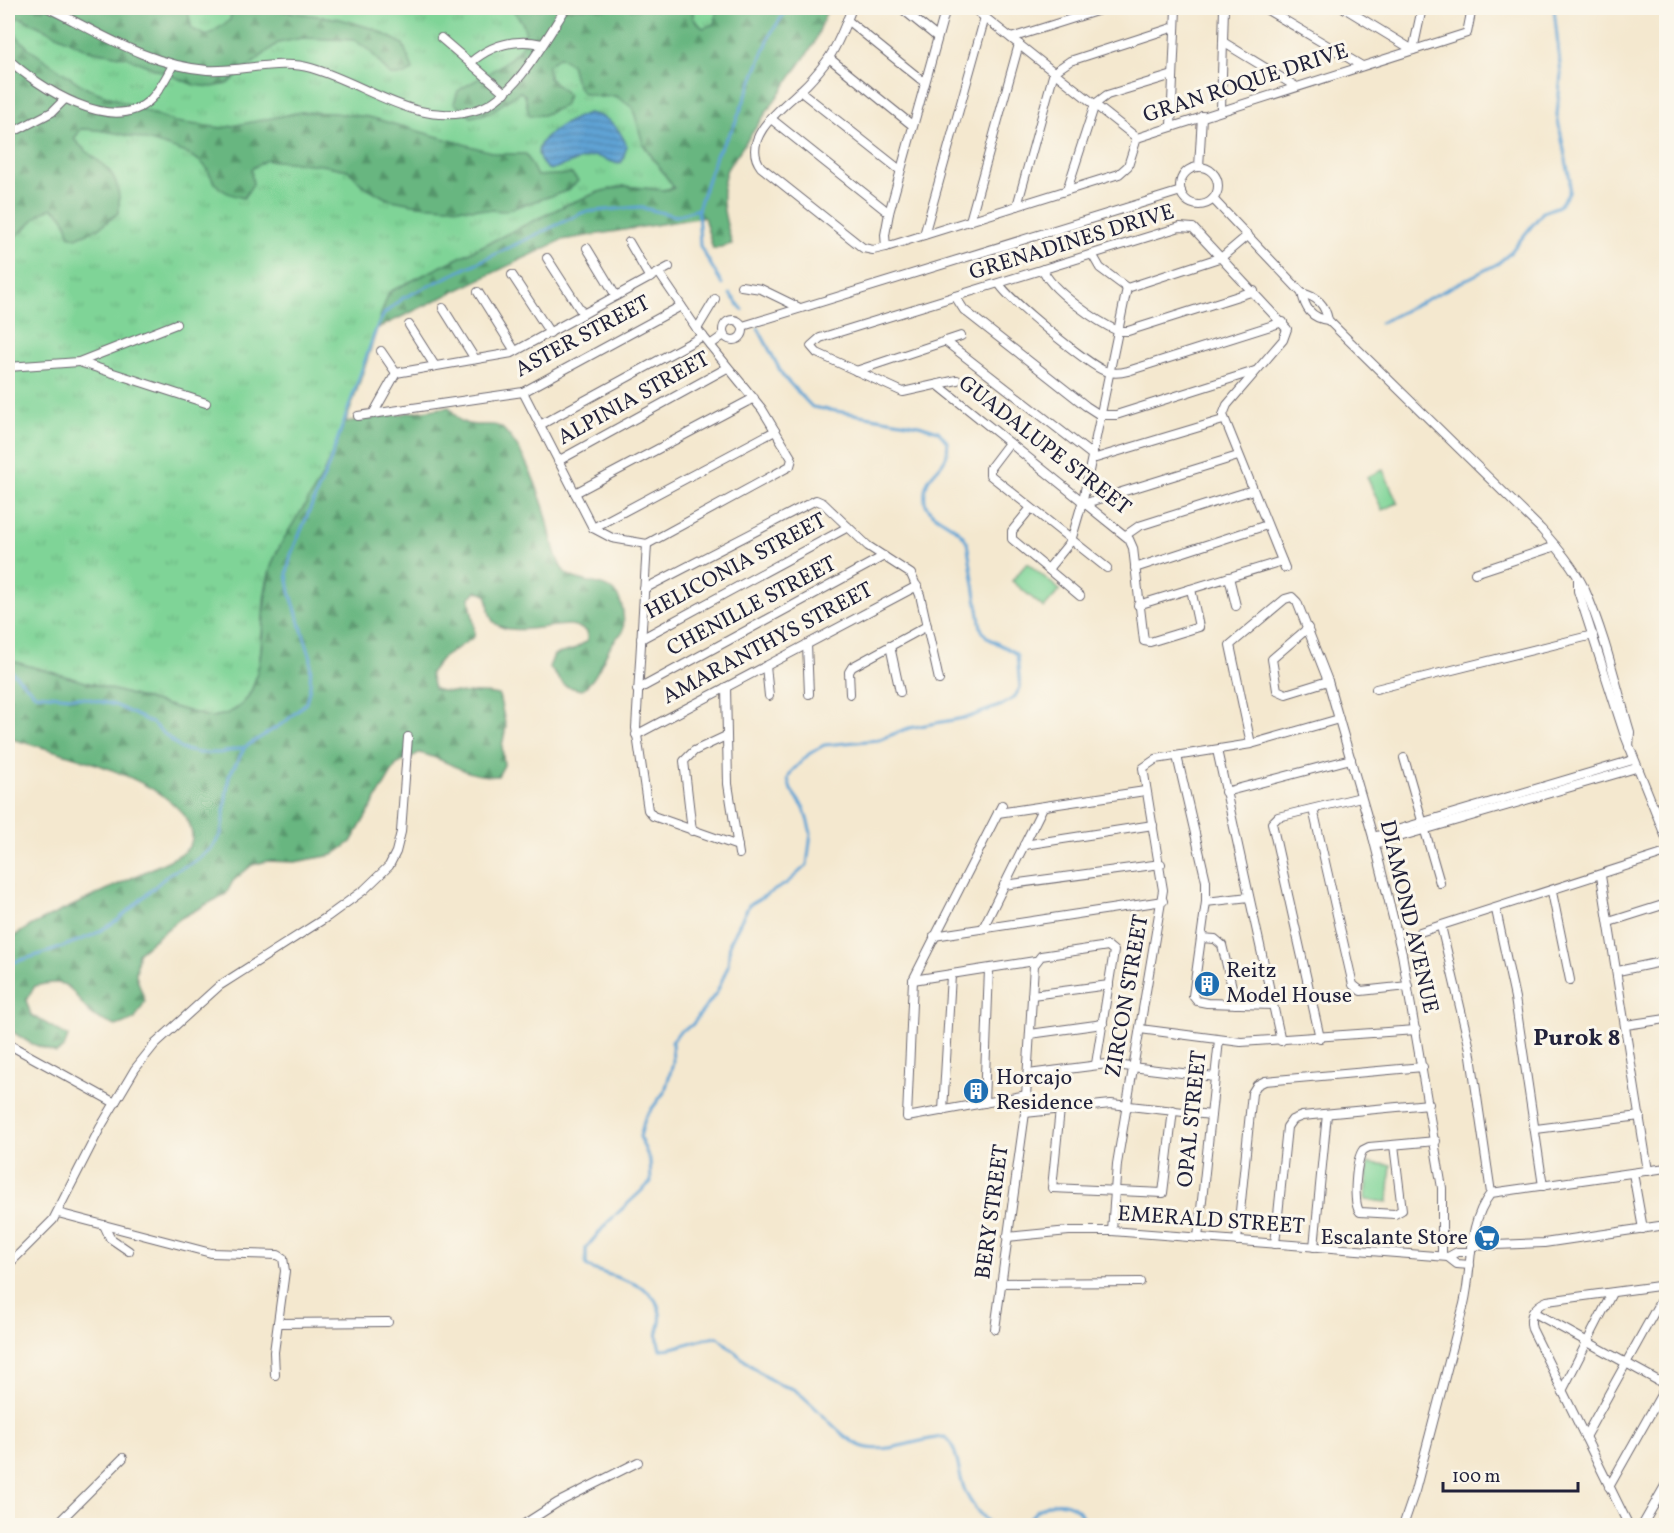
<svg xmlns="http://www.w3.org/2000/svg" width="1674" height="1533" viewBox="0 0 1674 1533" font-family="Vollkorn,serif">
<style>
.grass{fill:url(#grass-tufts);stroke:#507b69;stroke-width:1.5}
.forest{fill:url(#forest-firs);stroke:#446c5e;stroke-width:1.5}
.green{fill:#7fd497;stroke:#507b69;stroke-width:1.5}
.water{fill:url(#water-rules);stroke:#406288;stroke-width:1.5}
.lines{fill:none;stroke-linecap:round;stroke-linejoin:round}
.stream{stroke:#5fa3d4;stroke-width:3}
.minor-casing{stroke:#6c676f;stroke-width:10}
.minor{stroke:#fff;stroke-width:8}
.labels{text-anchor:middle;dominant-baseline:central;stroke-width:6;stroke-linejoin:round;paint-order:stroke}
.street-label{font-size:22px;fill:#22223b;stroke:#fbf7ec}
.poi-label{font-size:22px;fill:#22223b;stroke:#fbf7ec;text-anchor:start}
.neighbourhood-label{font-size:24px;font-weight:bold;fill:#22223b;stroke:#fbf7ec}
</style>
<defs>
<pattern id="grass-tufts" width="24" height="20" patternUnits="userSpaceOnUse" patternTransform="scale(1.5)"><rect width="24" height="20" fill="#7fd497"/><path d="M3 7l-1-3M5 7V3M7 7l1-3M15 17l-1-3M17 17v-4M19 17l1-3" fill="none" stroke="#6db683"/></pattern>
<pattern id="forest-firs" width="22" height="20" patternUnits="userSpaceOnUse" patternTransform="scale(1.5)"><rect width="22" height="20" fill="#67b680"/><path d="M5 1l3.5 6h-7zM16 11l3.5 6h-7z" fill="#54946a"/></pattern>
<pattern id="water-rules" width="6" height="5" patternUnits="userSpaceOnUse" patternTransform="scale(1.5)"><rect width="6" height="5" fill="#5fa3d4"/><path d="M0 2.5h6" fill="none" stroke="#4e84ad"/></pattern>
</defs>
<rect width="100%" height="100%" fill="#fbf7ec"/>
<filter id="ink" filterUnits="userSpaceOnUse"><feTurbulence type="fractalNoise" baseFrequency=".0167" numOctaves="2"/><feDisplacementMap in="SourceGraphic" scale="12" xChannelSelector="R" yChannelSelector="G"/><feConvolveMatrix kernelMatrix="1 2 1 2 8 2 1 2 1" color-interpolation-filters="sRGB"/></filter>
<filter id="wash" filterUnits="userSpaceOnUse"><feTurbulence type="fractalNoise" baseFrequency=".008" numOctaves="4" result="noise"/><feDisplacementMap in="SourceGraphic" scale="24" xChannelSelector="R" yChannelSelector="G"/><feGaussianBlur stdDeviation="1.35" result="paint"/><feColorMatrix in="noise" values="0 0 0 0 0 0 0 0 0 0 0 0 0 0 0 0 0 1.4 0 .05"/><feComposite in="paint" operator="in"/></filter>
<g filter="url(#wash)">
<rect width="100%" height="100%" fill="#f4e8cf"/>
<path class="grass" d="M8,8H774L674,188L662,190L624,186L599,192L566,205L389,292C368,355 350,422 320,481C304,510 283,537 271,568C257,606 268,651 252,689C243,708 229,716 209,717L8,660Z"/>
<g class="forest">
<path d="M8,8H187L192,29L207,36L230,20L232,8H262L340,19L374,29L403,44L413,70L405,75H390L370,51L354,40L302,38L278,43L227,84L212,87L194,85L126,57L88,50L19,17L12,23L15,34L29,49L86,88L175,122L222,128L301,112L334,113L369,117L498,154H526L537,176L572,174L578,181L567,191L504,211L418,205L387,199L361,184L348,170L321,165L266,160L251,169L253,184L244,198C202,189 219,170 193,157C170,144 107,129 81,129L74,139C99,168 122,164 119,212L99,228L76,238L69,235C67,222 63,214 52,208C34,214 25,234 8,241Z"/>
<path d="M511,8H693V18L703,28L714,24L718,8H828L814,44L727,169C718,195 725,219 732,244L713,249L704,217L562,240L376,329L389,292L566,205L599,192L624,186L662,190L674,188L643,144L633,108L616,96L600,97L582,93L575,80L571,64L559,57L548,65L549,78L568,95L564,106L543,115L529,116L525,95L520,92L489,113L471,117L454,103L458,91C476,78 535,55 524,27C522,20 515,13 511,8Z"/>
<path d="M449,407C453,412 457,418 461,421C475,430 494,419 504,430C523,449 536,483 544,508C550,527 551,547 560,565C574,596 630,563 623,632C602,648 603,676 581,690L565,686L549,667L554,655L573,650L587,641V632C582,629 576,625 570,625C551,624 506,638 493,621C487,613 490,604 486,595L477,591L470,597C470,611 476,623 474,637L441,659L430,673L434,689C460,696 476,690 499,695L506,727L502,746L504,765L498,776C461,777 452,760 419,753L396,765L351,842L333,855L295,862L267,861L252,865L233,881L226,894L181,918L138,953L136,976L145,1001L135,1019L116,1026C108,1023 97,1019 91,1014C68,991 74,976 35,986L26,1000L31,1015L68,1036L64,1048L56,1053L30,1043L8,1029V940L32,925L172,859C177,856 184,853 187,849C194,842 193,831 189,823C165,777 56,751 8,738V660L209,717C229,716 244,708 252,689C267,651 260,609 270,570C279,539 304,510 319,482C329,463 336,442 345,422Z"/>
</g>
<g class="green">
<path d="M1383,470L1398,503L1382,510L1367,477Z"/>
<path d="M1027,563L1060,590L1044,608L1012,581Z"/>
<path d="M1368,1163L1391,1165L1388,1202L1365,1200Z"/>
</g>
<path class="water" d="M588,113C609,116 619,127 627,146L622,162L618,164L596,156L588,157L550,170C545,168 543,165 540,160C529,137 573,119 588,113Z"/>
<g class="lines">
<g class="stream">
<path d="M722,284L700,246L698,209L716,155L734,126L771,33L788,8"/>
<path d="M730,294L743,310"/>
<path d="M1380,323L1497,264L1509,254L1543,212L1559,206L1569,192L1570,180L1557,115L1561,74L1554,8"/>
<path d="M758,328L783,376L812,407L919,425L938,431L948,443C947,447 948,453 946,457C940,472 922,475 925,501C928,519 957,522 967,542L981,628C987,644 1006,644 1017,655L1020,688L1014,698L1002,705L969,717L909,728L878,740L824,745L809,754L791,772L788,779L791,790L804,808L811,833L807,865L787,883L749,905L730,942L728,966L717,992L692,1025L679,1032L672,1042L673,1063L665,1091L645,1118L640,1137L650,1161L651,1182L608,1222L586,1248V1266C611,1279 655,1280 660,1313C663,1328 653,1328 660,1349C681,1350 696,1337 718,1337C736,1353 754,1370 776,1383C781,1386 787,1386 793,1389C815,1402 844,1445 868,1448C895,1452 919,1438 945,1437C958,1449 957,1466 962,1482C967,1500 978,1513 992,1526"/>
<path d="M8,668L35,694L84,698L115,705L152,723L181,749L198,753H220L245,747L285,722L306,703L310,686L311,658L290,592L287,574L291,554L328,467L376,329L384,314L403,298L584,212L639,207L676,216L698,209"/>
<path d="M8,964L54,950L93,935L118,920L170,873L192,863L212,848L221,834L229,776L244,749"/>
<path d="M1020,1526C1028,1522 1031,1515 1038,1510C1057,1496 1080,1502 1087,1526"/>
</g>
</g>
</g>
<g filter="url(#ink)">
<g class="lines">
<g class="minor-casing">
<g id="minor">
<path d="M48,8C100,33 148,65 207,70C240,72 281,59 311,68C368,84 418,130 479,109C517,95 545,40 566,8"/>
<path d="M852,8C845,25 838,46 826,62C819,71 811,81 802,89C784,106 739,138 761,167L863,248L873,250L886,247L1119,174L1128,166L1137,138"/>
<path d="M901,8L937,37"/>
<path d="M973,8L1137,138"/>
<path d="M1264,8L1362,66"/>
<path d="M1344,8L1413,50L1422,8"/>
<path d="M847,20L924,82"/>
<path d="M441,38L505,93"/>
<path d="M1011,38L1106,8"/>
<path d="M1223,42L1295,86"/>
<path d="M829,58L912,125"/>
<path d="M8,59C37,86 113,137 151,99C160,90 167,76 173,65"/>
<path d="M470,63C491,45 515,38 542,44"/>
<path d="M800,91L900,170"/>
<path d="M1221,109L1224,8"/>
<path d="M770,118L889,213"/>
<path d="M1171,126L1176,8"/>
<path d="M19,129L52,112L65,99"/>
<path d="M1137,138L1467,33L1472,8"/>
<path d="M1199,167L1202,116"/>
<circle cx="1199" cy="186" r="19"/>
<path d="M1067,190L1095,104L1107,95L1173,75"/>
<path d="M1213,199L1302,293C1305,308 1311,318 1328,320"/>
<path d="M1017,206L1054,72L1070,61L1175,27"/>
<path d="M970,221L1019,44"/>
<path d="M924,235L985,17"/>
<path d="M629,242L650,278"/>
<path d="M886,247L885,235L889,213L946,8"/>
<path d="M587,248L616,296"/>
<path d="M1092,254L1100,268L1127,288"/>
<path d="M547,258L583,314"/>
<path d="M1043,269C1049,289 1099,323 1118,331H1128L1254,291"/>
<path d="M512,275L550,333"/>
<path d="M999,283C1005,297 1090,366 1105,371C1113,374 1121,373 1128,371L1283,322"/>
<path d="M741,286L761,289L800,308"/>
<path d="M1127,288L1222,257L1248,235"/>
<path d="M478,292L515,351"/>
<path d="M1302,293C1317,297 1325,304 1328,320L1541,529C1558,548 1574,567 1585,590C1605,635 1616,685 1630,732L1629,747"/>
<path d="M955,296L964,310L1086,406L1100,415H1116L1255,371"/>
<path d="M443,308L475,359"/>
<circle cx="733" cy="330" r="10"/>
<path d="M409,325L435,366"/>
<path d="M743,326L1181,191"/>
<path d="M697,329L715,299"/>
<path d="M945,341L1096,458L1223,420"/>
<path d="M710,345L724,335"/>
<path d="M381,351L396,373"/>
<path d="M79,362L206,403"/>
<path d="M8,367L79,362L176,324"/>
<path d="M856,371L961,336"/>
<path d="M396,373L512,353L669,267"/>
<path d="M957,380L903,392L817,353L811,346L820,338L1180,227L1193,228L1287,329L1283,340L1227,405L1223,415L1285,568"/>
<path d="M938,385L1129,539L1133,548L1144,641L1150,642L1199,627L1191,589"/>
<path d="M523,392L593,528L612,538L647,544L790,466L792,459L762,409L697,329L659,273"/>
<path d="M373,414L396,373"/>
<path d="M358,416L523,392L681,306"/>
<path d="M540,425L703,336"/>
<path d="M1009,443L990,468V475L1107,568"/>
<path d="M558,461L727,368"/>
<path d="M575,493L754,398"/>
<path d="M1086,503L1238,456"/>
<path d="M1030,509L1012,531V539L1080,596"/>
<path d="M593,528L775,431"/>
<path d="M1126,535L1139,526L1253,490"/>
<path d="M647,544L636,728L648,810L653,816L738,846"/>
<path d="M1135,568L1267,525"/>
<path d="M1048,569L1071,541L1083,500L1127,288"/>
<path d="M1475,573L1556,546"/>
<path d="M1229,577L1236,606"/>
<path d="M1578,579V591L1624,733L1666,838"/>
<path d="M644,589L816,500L823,503L868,546L911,574L920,595L939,680"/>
<path d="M1138,605L1282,561"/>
<path d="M1308,628L1272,659L1277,690L1286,694L1328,681"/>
<path d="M641,639L848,527"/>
<path d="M807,644L809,694"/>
<path d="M890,646L900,692"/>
<path d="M766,666L769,696"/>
<path d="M726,687L728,784L739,854"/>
<path d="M1376,689L1593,635"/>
<path d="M637,690L884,556"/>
<path d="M850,694L849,672L852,667L927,626"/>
<path d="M636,735L917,586"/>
<path d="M1251,744L1230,645L1285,599L1292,597L1297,602L1328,681L1373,837L1402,954L1442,1188V1256"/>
<path d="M1217,750L1281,1041"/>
<path d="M1177,756L1206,881V902L1193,996L1197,1001L1207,1003L1273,1005"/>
<path d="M1404,758L1440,883"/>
<path d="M1225,792L1351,759"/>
<path d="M1002,805L913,980L907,1117L1027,1095"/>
<path d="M1313,809L1353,985L1361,991L1408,986"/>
<path d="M998,813L1145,791"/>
<path d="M692,831L684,761L694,751L726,736"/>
<path d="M1373,837L1633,760"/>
<path d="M1375,844L1636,768"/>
<path d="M1024,845L1153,825"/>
<path d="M1601,876L1648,1171"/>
<path d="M1004,885L1161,864"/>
<path d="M1552,892L1570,980"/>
<path d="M1206,902L1249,897"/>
<path d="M1496,910L1515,998L1543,1186"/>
<path d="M1609,922L1666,904"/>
<path d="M1441,926L1470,1049L1491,1193"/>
<path d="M983,928L1043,807"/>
<path d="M1420,932L1666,853"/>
<path d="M934,936L1163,901"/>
<path d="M1201,938L1215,939L1222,945L1236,1004"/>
<path d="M1618,971L1666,961"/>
<path d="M913,980L1035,961"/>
<path d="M1032,995L1109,985"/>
<path d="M1626,1025L1666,1019"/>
<path d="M1140,1029L1241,1042L1416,1030"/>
<path d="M1030,1034L1103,1024"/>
<path d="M1320,1038L1272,823L1278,817L1361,797"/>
<path d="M8,1044L115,1103"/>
<path d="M1028,1074L1107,1064L1215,1077"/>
<path d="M984,1103L989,969"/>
<path d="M1060,1109L1052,1188L1163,1193L1173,1110"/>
<path d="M943,1111L951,975"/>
<path d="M1025,1113L1111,1104L1211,1115"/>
<path d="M1536,1129L1640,1116"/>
<path d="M1394,1145L1402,1210L1395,1214L1360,1212C1352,1204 1356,1159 1363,1150L1369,1147L1436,1141"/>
<path d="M1633,1173L1643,1229"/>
<path d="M58,1213L211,1253L278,1255L283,1258L285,1271L274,1352L275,1375"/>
<path d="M104,1225L110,1238L129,1251"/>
<path d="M1112,1231L1117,1164L1163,890L1143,768L1156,759L1251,744L1339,719"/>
<path d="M1007,1237L1069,1231H1112L1448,1257L1457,1252H1471"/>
<path d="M1198,1238L1219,1040"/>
<path d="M1237,1241L1252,1093L1257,1085L1265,1081L1423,1067"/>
<path d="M1275,1244L1287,1127L1292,1120L1302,1116L1429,1104"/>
<path d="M1471,1246L1544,1243L1666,1225"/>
<path d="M1314,1247L1327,1114"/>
<path d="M1448,1257L1457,1264L1470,1265"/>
<path d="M8,1265L53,1220L100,1128L135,1069L155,1044L219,986L327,917L364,890L389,866L396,852L401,832L408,737"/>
<path d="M1001,1283L1140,1282"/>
<path d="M1533,1312L1666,1385"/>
<path d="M278,1323L388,1322"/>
<path d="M995,1329L1025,1113L1034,965L1041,956L1108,946L1114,951L1096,1064"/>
<path d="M1562,1391L1612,1293"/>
<path d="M1585,1437L1666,1291"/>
<path d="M1609,1487L1666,1386"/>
<path d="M55,1526L123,1458"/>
<path d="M521,1526L557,1503L638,1462"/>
<path d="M1403,1526L1415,1491L1464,1304C1473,1267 1466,1225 1491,1193L1666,1168"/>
<path d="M1629,1526L1532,1329C1528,1315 1535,1306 1547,1301L1666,1285"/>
<path d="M1642,1526L1666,1484"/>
</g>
</g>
<use href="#minor" class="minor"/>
</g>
</g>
<defs>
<g id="building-disc" transform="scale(1.35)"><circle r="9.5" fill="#1f6fb2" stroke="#fbf7ec"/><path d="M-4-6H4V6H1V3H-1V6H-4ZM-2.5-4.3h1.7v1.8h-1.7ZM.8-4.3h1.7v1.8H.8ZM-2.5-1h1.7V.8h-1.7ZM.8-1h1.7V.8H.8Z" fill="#fff"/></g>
<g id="supermarket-disc" transform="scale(1.35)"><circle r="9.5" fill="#1f6fb2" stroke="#fbf7ec"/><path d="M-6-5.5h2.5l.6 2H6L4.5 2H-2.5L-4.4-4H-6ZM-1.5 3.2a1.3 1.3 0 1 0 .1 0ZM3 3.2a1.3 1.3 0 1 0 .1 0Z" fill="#fff"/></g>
</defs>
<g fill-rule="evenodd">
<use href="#building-disc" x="1207" y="984"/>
<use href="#building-disc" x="976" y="1091"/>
<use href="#supermarket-disc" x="1487" y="1238"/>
</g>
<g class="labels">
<g class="street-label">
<text transform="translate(1246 84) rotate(-18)">GRAN ROQUE DRIVE</text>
<text transform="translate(1072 243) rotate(-17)">GRENADINES DRIVE</text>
<text transform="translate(583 337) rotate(-28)">ASTER STREET</text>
<text transform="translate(634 399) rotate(-29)">ALPINIA STREET</text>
<text transform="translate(1044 446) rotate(38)">GUADALUPE STREET</text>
<text transform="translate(736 567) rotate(-28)">HELICONIA STREET</text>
<text transform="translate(752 607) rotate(-28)">CHENILLE STREET</text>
<text transform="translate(768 644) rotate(-28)">AMARANTHYS STREET</text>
<text transform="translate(1408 917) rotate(77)">DIAMOND AVENUE</text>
<text transform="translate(1128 996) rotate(-80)">ZIRCON STREET</text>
<text transform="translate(1193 1119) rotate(-84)">OPAL STREET</text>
<text transform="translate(993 1212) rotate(-82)">BERY STREET</text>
<text transform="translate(1211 1221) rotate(4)">EMERALD STREET</text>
</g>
<g class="poi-label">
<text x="1226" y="971">Reitz<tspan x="1226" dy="25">Model House</tspan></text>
<text x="996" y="1078">Horcajo<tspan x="996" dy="25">Residence</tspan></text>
<text x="1468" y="1238" text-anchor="end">Escalante Store</text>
</g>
<g class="neighbourhood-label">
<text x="1577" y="1039">Purok 8</text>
</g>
</g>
<rect width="1674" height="1533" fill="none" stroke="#fbf7ec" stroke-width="30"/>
<path d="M1443 1482v9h135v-9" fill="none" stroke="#22223b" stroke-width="3"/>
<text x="1452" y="1482" font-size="18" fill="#22223b" stroke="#fbf7ec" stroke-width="4.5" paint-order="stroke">100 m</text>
</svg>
